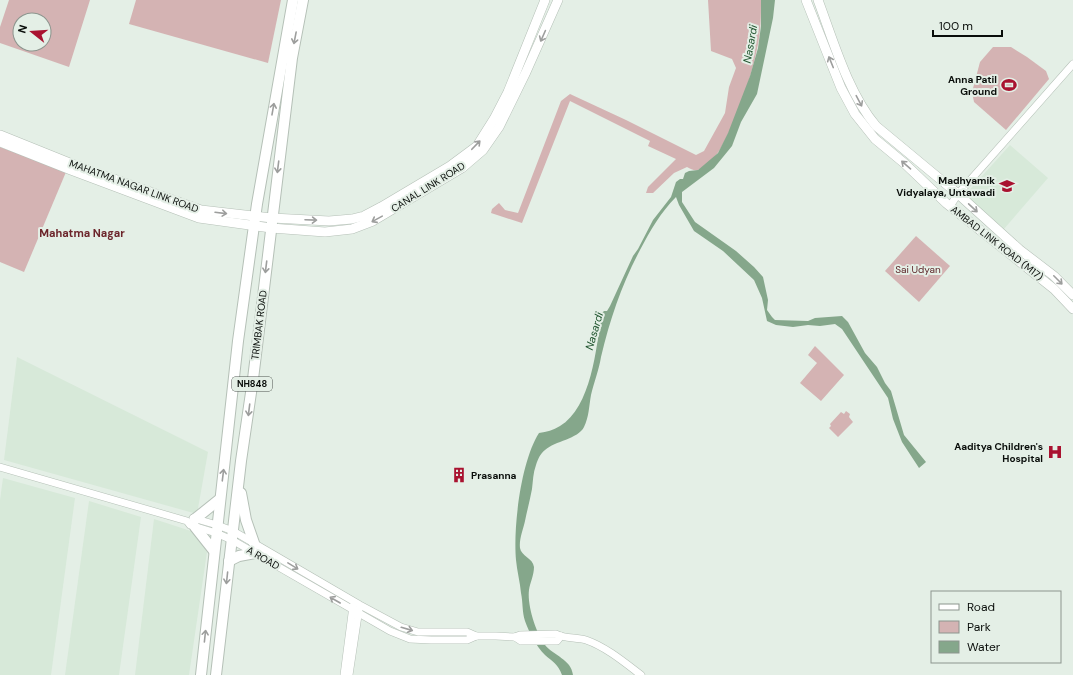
<svg xmlns="http://www.w3.org/2000/svg" width="1073" height="675" viewBox="0 0 1073 675" font-family="'DM Sans',sans-serif">
<style>
.built{fill:#d7e9d9}
.green{fill:#d4b3b3;fill-rule:evenodd}
.water{fill:#85a78b}
.lines{fill:none;stroke-linecap:round;stroke-linejoin:round}
.minor-casing{stroke:#b5c0b7;stroke-width:8}
.major-casing{stroke:#b5c0b7;stroke-width:10}
.highway-casing{stroke:#b5c0b7;stroke-width:12}
.minor{stroke:#fff;stroke-width:7}
.major{stroke:#fff;stroke-width:9}
.highway{stroke:#fff;stroke-width:10}
.oneway{stroke:#9d9e9d}
.labels{text-anchor:middle;dominant-baseline:central;stroke-width:4;stroke-linejoin:round;paint-order:stroke}
.shield{fill:#e4efe6;stroke:#4b514c;stroke-width:1}
.shield-label{font-size:9px;font-weight:bold;fill:#090d0a}
.poi-label{font-size:10px;font-weight:bold;fill:#090d0a;stroke:#e4efe6;text-anchor:end}
.street-label{font-size:10px;fill:#090d0a;stroke:#e4efe6}
.park-label{font-size:10px;fill:#581e22;stroke:#e4efe6}
.water-label{font-size:11px;font-style:italic;fill:#20552f;stroke:#e4efe6}
.neighbourhood-label{font-size:11px;font-weight:bold;fill:#6c252b;stroke:#e4efe6}
</style>
<rect width="100%" height="100%" fill="#e4efe6"/>
<g class="built">
<path d="M1010,145L1048,178L1004,229L965,195Z"/>
<path d="M17,357L208,452L197,514L4,460Z"/>
<path d="M3,478L75,498L51,675H0V500Z"/>
<path d="M89,501L141,517L119,675H65Z"/>
<path d="M154,519L194,532L207,552L189,675H135Z"/>
</g>
<g class="green">
<path d="M9,0H90L69,67L0,43V27ZM20,20H44V44H20Z"/>
<path d="M136,0H281L268,63L129,24Z"/>
<path d="M708,0H761C761,16 761,32 757,49C751,79 735,125 719,151C715,157 705,167 698,170C694,171 691,169 687,167L674,173L653,193H646L648,187L676,159L648,146L650,141L570,101L522,223L491,213L492,209L499,203L505,210L518,213L561,101L570,94L626,120L696,155L704,151L725,113L729,87L736,68L732,59L711,51Z"/>
<path d="M993,47H1011L1027,57L1046,71L1049,79L1006,130L974,102L972,92L980,62Z"/>
<path d="M0,147L66,172L24,272L0,262Z"/>
<path d="M916,236L950,266L919,302L885,271Z"/>
<path d="M815,346L844,375L821,401L800,383L817,363L808,355Z"/>
<path d="M846,411L850,414L849,417L853,422L838,437L829,428L831,426L830,424L841,412L844,414Z"/>
</g>
<path class="water" d="M761,0H775L773,18L757,94L741,122L732,146L714,168L682,192V202L695,222L736,251L754,267L763,277L768,300L767,310L772,317L775,320L808,321L815,318L842,316L848,322L865,353L877,367L885,383L891,391L904,435L926,462L919,468L902,442L893,419L888,398L842,329L835,324L820,326L808,325L793,327L776,325L767,321L762,298L754,280L723,251L694,231L679,205L676,197C661,212 650,231 640,250C622,284 610,319 601,357C599,370 594,382 591,395C589,406 589,417 584,427C578,439 555,441 545,450C540,454 538,459 536,465C533,473 533,481 532,489C530,500 527,511 525,521C523,530 519,539 520,548C521,556 533,558 534,567C534,575 530,583 529,590C527,605 536,633 545,645C554,656 571,659 573,675H562C558,664 553,662 545,655C536,646 529,632 525,621C522,612 523,602 521,593C520,582 517,571 516,560C513,527 521,461 539,433C547,432 553,430 560,426C591,408 597,347 601,314L604,311H607L610,306L633,256L638,249L653,220L671,197L676,182L680,179H683L685,173L689,171L698,170L718,153L728,133L750,76L758,48L761,26Z"/>
<g class="lines">
<g class="minor-casing">
<g id="minor">
<path d="M950,206L958,194L1073,64"/>
<path d="M0,467L187,521L190,525L216,533L232,540L390,631L410,639L431,640H467L476,636H496L515,637L520,635L556,634C565,639 576,637 586,640C606,647 624,662 641,675"/>
<path d="M193,518L217,525L233,531L360,605L401,627L418,632H467L476,636"/>
<path d="M515,637L521,641H557L561,636"/>
<path d="M344,675L353,606"/>
<path d="M349,675L359,609"/>
</g>
</g>
<g class="major-casing">
<g id="major">
<path d="M806,0L841,88L855,114L875,139L904,163L946,203L1054,289L1073,309"/>
<path d="M818,0C833,40 848,93 876,126L958,194L1020,250L1054,276L1073,295"/>
<path d="M0,135L72,164L201,210L272,218L329,221L352,219L364,216L381,207L450,166L477,146L494,119L508,92L545,0"/>
<path d="M0,142L71,170L199,218L271,228L325,232L352,229L373,221L462,168L483,150L499,127L526,72L558,0"/>
</g>
</g>
<g class="highway-casing">
<g id="highway">
<path d="M241,493L246,520L254,543"/>
<path d="M195,519L220,499"/>
<path d="M195,527L214,551"/>
<path d="M229,561L239,556L255,553"/>
<path d="M201,675L238,341L257,204L293,0"/>
<path d="M216,675L241,461L253,379L292,58L303,0"/>
</g>
</g>
<use href="#minor" class="minor"/>
<use href="#major" class="major"/>
<use href="#highway" class="highway"/>
</g>
<defs><path id="oneway-shaft" d="M-6 0H5M1.5-3L5.5 0L1.5 3" fill="none" stroke-width="1.6" stroke-linecap="round" stroke-linejoin="round"/></defs>
<g class="oneway">
<use href="#oneway-shaft" transform="translate(543 36) rotate(114)"/>
<use href="#oneway-shaft" transform="translate(295 38) rotate(101)"/>
<use href="#oneway-shaft" transform="translate(831 62) rotate(-112)"/>
<use href="#oneway-shaft" transform="translate(859 101) rotate(62)"/>
<use href="#oneway-shaft" transform="translate(273 109) rotate(-80)"/>
<use href="#oneway-shaft" transform="translate(476 145) rotate(-46)"/>
<use href="#oneway-shaft" transform="translate(906 165) rotate(-139)"/>
<use href="#oneway-shaft" transform="translate(278 167) rotate(97)"/>
<use href="#oneway-shaft" transform="translate(973 208) rotate(43)"/>
<use href="#oneway-shaft" transform="translate(221 213) rotate(7)"/>
<use href="#oneway-shaft" transform="translate(377 219) rotate(151)"/>
<use href="#oneway-shaft" transform="translate(311 220) rotate(2)"/>
<use href="#oneway-shaft" transform="translate(266 267) rotate(97)"/>
<use href="#oneway-shaft" transform="translate(1058 280) rotate(45)"/>
<use href="#oneway-shaft" transform="translate(249 410) rotate(97)"/>
<use href="#oneway-shaft" transform="translate(223 475) rotate(-83)"/>
<use href="#oneway-shaft" transform="translate(293 566) rotate(31)"/>
<use href="#oneway-shaft" transform="translate(227 578) rotate(96)"/>
<use href="#oneway-shaft" transform="translate(335 600) rotate(-150)"/>
<use href="#oneway-shaft" transform="translate(407 629) rotate(16)"/>
<use href="#oneway-shaft" transform="translate(205 636) rotate(-84)"/>
</g>
<defs>
<g id="stadium-bare" transform="scale(1.2)"><path d="M0-5a6.5 5 0 1 0 0 10a6.5 5 0 1 0 0-10ZM-3.5-1.8h7v3.6h-7Z" fill="#a91230" stroke="#e4efe6" stroke-width="2.5" paint-order="stroke"/></g>
<g id="school-bare" transform="scale(1.2)"><path d="M0-5L7-2L0 1L-7-2ZM-4 1L0 2.5L4 1V4Q0 6-4 4Z" fill="#a91230" stroke="#e4efe6" stroke-width="2.5" paint-order="stroke"/></g>
<g id="hospital-bare" transform="scale(1.2)"><path d="M-5-5h3v3.5h4V-5h3V5h-3V1.5h-4V5h-3Z" fill="#a91230" stroke="#e4efe6" stroke-width="2.5" paint-order="stroke"/></g>
<g id="building-bare" transform="scale(1.2)"><path d="M-4-6H4V6H1V3H-1V6H-4ZM-2.5-4.3h1.7v1.8h-1.7ZM.8-4.3h1.7v1.8H.8ZM-2.5-1h1.7V.8h-1.7ZM.8-1h1.7V.8H.8Z" fill="#a91230" stroke="#e4efe6" stroke-width="2.5" paint-order="stroke"/></g>
</defs>
<g fill-rule="evenodd">
<use href="#stadium-bare" x="1009" y="85"/>
<use href="#school-bare" x="1007" y="186"/>
<use href="#hospital-bare" x="1055" y="452"/>
<use href="#building-bare" x="459" y="475"/>
</g>
<g class="labels">
<rect class="shield" x="232" y="377" width="40" height="14" rx="3"/>
<g class="shield-label">
<text x="252" y="384">NH848</text>
</g>
<g class="poi-label">
<text x="997" y="79">Anna Patil<tspan x="997" dy="12">Ground</tspan></text>
<text x="995" y="180">Madhyamik<tspan x="995" dy="12">Vidyalaya, Untawadi</tspan></text>
<text x="1043" y="446">Aaditya Children's<tspan x="1043" dy="12">Hospital</tspan></text>
<text x="471" y="475" text-anchor="start">Prasanna</text>
</g>
<g class="street-label">
<text transform="translate(134 186) rotate(20)">MAHATMA NAGAR LINK ROAD</text>
<text transform="translate(428 187) rotate(-32)">CANAL LINK ROAD</text>
<text transform="translate(997 243) rotate(38)">AMBAD LINK ROAD (M17)</text>
<text transform="translate(259 325) rotate(-83)">TRIMBAK ROAD</text>
<text transform="translate(263 558) rotate(30)">A ROAD</text>
</g>
<g class="park-label">
<text x="918" y="269">Sai Udyan</text>
</g>
<g class="water-label">
<text transform="translate(750 44) rotate(-80)">Nasardi</text>
<text transform="translate(594 331) rotate(-74)">Nasardi</text>
</g>
<g class="neighbourhood-label">
<text x="82" y="233">Mahatma Nagar</text>
</g>
</g>
<rect x="931" y="591" width="130" height="72" fill="#e4efe6" stroke="#8c958e"/>
<rect x="939" y="604" width="20" height="6" fill="#ffffff" stroke="#8c958e"/>
<text x="967" y="611" font-size="12" fill="#090d0a">Road</text>
<rect x="939" y="621" width="20" height="12" fill="#d4b3b3" stroke="#8c958e"/>
<text x="967" y="631" font-size="12" fill="#090d0a">Park</text>
<rect x="939" y="641" width="20" height="12" fill="#85a78b" stroke="#8c958e"/>
<text x="967" y="651" font-size="12" fill="#090d0a">Water</text>
<g transform="translate(32 32) rotate(287)"><circle r="19" fill="#e4efe6" stroke="#8c958e"/>
<path d="M0-3L7 15L0 10L-7 15Z" fill="#a91230"/>
<text y="-6" font-size="11" font-weight="bold" text-anchor="middle" fill="#090d0a">N</text>
</g>
<path d="M933 30v6h69v-6" fill="none" stroke="#090d0a" stroke-width="2"/>
<text x="939" y="30" font-size="12" fill="#090d0a" stroke="#e4efe6" stroke-width="3" paint-order="stroke">100 m</text>
</svg>
